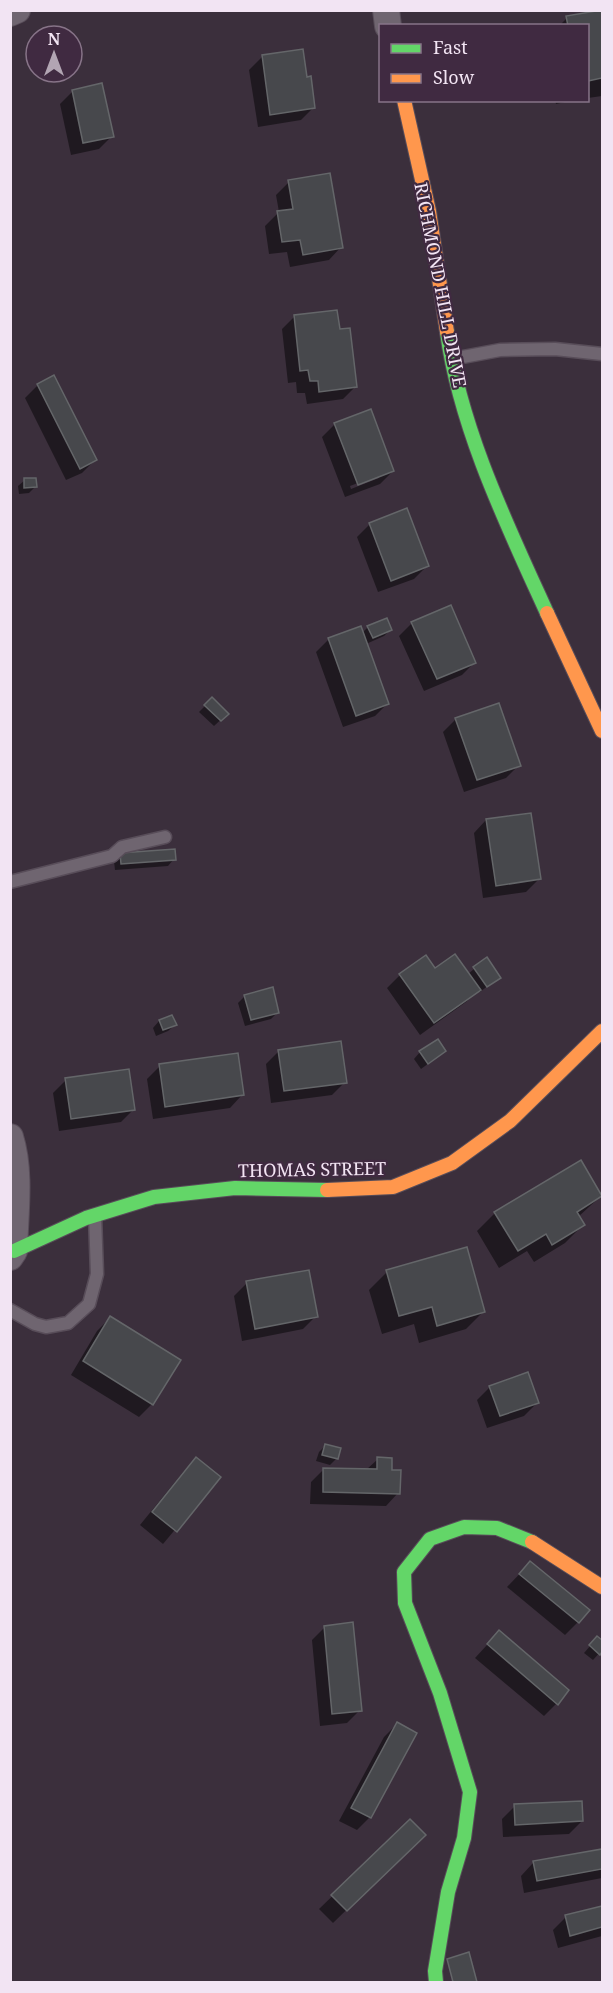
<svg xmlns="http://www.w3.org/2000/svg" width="613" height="1993" viewBox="0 0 613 1993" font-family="'Noto Serif',serif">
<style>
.shadow{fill:#0007;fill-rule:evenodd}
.building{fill:#47484c;stroke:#646669;stroke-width:1.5}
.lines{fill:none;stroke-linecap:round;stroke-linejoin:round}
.lane-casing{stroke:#584d59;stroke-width:15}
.street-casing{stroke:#584d59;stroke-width:28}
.fast-casing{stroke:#584d59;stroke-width:16}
.slow-casing{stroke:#584d59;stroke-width:16}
.lane{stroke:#6f6570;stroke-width:12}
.street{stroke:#6f6570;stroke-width:26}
.fast{stroke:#63d668;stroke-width:14}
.slow{stroke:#ff974d;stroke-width:14}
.labels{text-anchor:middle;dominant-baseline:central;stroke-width:4.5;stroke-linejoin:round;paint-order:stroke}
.street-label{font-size:18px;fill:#f2e4f3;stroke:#402a41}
</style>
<rect width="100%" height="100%" fill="#3b2f3c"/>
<g class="shadow">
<path d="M602,12V96L588,98V26H559L567,18Z"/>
<path d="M262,57L306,79L314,107L301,120L258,127L249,70Z"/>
<path d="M73,91L112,136L99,149L71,155L60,104Z"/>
<path d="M555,100H574L556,104Z"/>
<path d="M289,182L341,247L329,260L290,267L287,252L269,254L265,226L279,212L276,195Z"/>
<path d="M295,316L338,331L356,386L343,399L307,404L305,393H297L296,382L288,383L282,329Z"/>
<path d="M38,385L95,460L82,473L66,480L25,398Z"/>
<path d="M335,424L393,471L380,484L345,497L322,437ZM379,475V478L351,489L350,486Z"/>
<path d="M25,480L36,486L29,493L19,494L18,486Z"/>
<path d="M370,524L427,566L414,579L378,592L357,537Z"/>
<path d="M412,623L475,662L462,675L424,691L399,636Z"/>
<path d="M368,627L390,630L384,636L366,644L387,704L375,716L343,727L316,652L329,639L362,633Z"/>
<path d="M212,699L227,714L214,726L199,712Z"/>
<path d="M456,719L519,765L506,778L464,792L443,732Z"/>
<path d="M486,820L539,879L526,892L483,898L474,833Z"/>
<path d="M121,855L174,859L168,866L115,870L114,861Z"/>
<path d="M486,959L499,977L480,992L478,990L466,1002L420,1035L387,988L400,975L435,970L468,974Z"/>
<path d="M245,996L278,1012L271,1019L245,1026L238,1003Z"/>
<path d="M171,1017L175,1025L168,1031L156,1036L153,1028L159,1021Z"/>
<path d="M279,1051L345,1082L332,1095L271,1103L266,1064Z"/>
<path d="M445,1051L421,1069L414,1059L420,1052Z"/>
<path d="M160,1066L242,1095L230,1108L153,1119L147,1079Z"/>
<path d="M66,1080L134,1109L121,1122L59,1131L53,1093Z"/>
<path d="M580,1162L601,1196L578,1217L583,1225L565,1243L534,1262L527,1251L499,1268L477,1231L495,1213Z"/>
<path d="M387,1272L484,1311L466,1329L419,1343L414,1324L382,1334L369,1290Z"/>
<path d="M247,1283L316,1316L303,1329L242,1341L234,1296Z"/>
<path d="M110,1318L152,1404L139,1417L71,1375L97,1331Z"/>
<path d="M490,1387L537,1403L524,1416L487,1428L477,1400Z"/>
<path d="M325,1446L337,1458L330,1465L316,1461L319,1452Z"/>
<path d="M196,1459L219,1477L163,1544L140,1525L184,1471Z"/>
<path d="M378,1459L390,1471L398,1493L386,1506L310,1504L311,1482L324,1469L366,1470Z"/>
<path d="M530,1563L578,1622L565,1635L507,1587Z"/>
<path d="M325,1627L360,1710L347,1723L320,1726L312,1640Z"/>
<path d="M499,1632L556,1704L544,1716L475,1658Z"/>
<path d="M597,1638L602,1642V1650L593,1660L584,1653Z"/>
<path d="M397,1724L370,1817L357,1830L339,1821L384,1737Z"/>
<path d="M515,1806L582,1821L569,1834L503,1837L502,1819Z"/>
<path d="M410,1821L423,1835L333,1923L319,1909Z"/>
<path d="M602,1850V1878L524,1893L521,1876L533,1863Z"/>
<path d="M602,1907V1936L558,1948L553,1930L566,1917Z"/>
</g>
<g class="building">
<path d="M602,10V78L588,81V26H568L566,16Z"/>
<path d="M303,49L307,77L311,76L315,108L270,115L262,55Z"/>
<path d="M102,83L114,137L83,143L72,90Z"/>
<path d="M330,173L343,248L303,255L300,240L282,242L277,211L293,209L288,180Z"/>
<path d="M337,310L340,329L350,328L357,387L319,392L318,381H310L308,370L300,371L294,315Z"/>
<path d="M54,375L97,460L80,469L37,384Z"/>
<path d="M371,409L394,471L358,485L334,423Z"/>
<path d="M24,478H36L37,487L24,488Z"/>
<path d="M407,508L429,566L391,581L369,523Z"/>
<path d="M451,605L476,663L437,679L411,622Z"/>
<path d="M387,618L392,630L373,638L367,626Z"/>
<path d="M361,626L389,704L356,716L328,638Z"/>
<path d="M212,697L229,714L221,721L204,705Z"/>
<path d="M499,703L521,766L477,780L455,718Z"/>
<path d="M531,813L541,879L496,886L486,819Z"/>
<path d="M175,849L176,860L121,864L120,853Z"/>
<path d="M455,954L481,990L434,1023L399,974L426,955L435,968Z"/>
<path d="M487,957L501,978L487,987L473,967Z"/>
<path d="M273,987L279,1013L251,1020L244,995Z"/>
<path d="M172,1015L177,1025L163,1030L159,1020Z"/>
<path d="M438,1039L446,1051L428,1064L419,1051Z"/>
<path d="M341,1041L347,1083L284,1091L278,1050Z"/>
<path d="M238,1053L244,1095L165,1107L159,1064Z"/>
<path d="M129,1069L135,1110L71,1119L65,1078Z"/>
<path d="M581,1160L602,1196L577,1212L585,1225L552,1245L546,1234L518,1251L494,1212Z"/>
<path d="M467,1247L485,1312L437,1326L432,1307L399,1316L386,1270Z"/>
<path d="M309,1270L318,1317L255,1329L246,1281Z"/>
<path d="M110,1316L181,1360L153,1405L83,1361Z"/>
<path d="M528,1372L539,1403L500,1416L489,1386Z"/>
<path d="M325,1444L341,1448L338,1459L322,1455Z"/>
<path d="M196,1457L221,1477L177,1532L152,1512Z"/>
<path d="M377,1457L392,1458V1470H401L400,1494L323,1492V1468L377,1469Z"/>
<path d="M530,1561L590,1610L579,1623L519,1574Z"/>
<path d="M353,1622L362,1711L332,1714L324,1626Z"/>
<path d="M499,1630L569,1690L558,1705L487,1644Z"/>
<path d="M597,1636L602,1640V1652L600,1655L589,1645Z"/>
<path d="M397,1722L417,1733L371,1818L351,1808Z"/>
<path d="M582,1801L583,1821L515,1825L514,1804Z"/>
<path d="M410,1819L426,1835L347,1911L331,1895Z"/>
<path d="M602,1849V1869L537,1881L533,1861Z"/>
<path d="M602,1906V1927L570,1936L565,1915Z"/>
<path d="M469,1952L477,1982H453L447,1959Z"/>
</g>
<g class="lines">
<g class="lane-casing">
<g id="lane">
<path d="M452,359L500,350L555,349L602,354"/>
<path d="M10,882L112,856L122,847L165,837"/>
<path d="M10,1310L35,1324L46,1327L68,1323L89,1304L97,1274L95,1216"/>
</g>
</g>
<g class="street-casing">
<g id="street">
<path d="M386,10L388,26"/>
<path d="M10,13L17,10"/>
<path d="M10,1137C21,1172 15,1214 14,1251L10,1257"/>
</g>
</g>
<g class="fast-casing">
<g id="fast">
<path d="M447,332C460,428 507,525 547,613"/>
<path d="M14,1251L86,1218L154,1197L235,1188L327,1190"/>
<path d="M436,1982L435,1971L448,1892L464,1838L470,1792L440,1693L405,1603L404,1572L430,1539L464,1527L497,1528L532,1542"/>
</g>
</g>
<g class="slow-casing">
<g id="slow">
<path d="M404,100L429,211L447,332"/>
<path d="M547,613L602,731"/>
<path d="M327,1190L393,1187L452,1163L510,1121L602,1031"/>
<path d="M532,1542L602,1587"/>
</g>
</g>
<use href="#lane" class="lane"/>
<use href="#street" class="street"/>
<use href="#fast" class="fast"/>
<use href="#slow" class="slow"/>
</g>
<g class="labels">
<g class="street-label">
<text transform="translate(441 285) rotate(79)">RICHMOND HILL DRIVE</text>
<text transform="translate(312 1169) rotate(-1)">THOMAS STREET</text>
</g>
</g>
<rect width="613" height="1993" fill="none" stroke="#f2e4f3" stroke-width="24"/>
<rect x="379" y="24" width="210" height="78" fill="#402a41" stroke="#877488" stroke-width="1.5"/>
<rect x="391" y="44" width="30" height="9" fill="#63d668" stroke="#877488" stroke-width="1.5"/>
<text x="433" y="54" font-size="18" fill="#f2e4f3">Fast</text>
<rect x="391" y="74" width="30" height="9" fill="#ff974d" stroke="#877488" stroke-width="1.5"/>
<text x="433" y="84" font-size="18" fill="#f2e4f3">Slow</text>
<g transform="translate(54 54)"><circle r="28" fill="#402a41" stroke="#877488" stroke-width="1.5"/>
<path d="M0-4.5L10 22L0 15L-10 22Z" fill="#b2a5b3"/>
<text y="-9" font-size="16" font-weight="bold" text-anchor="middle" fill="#f2e4f3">N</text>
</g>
</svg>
